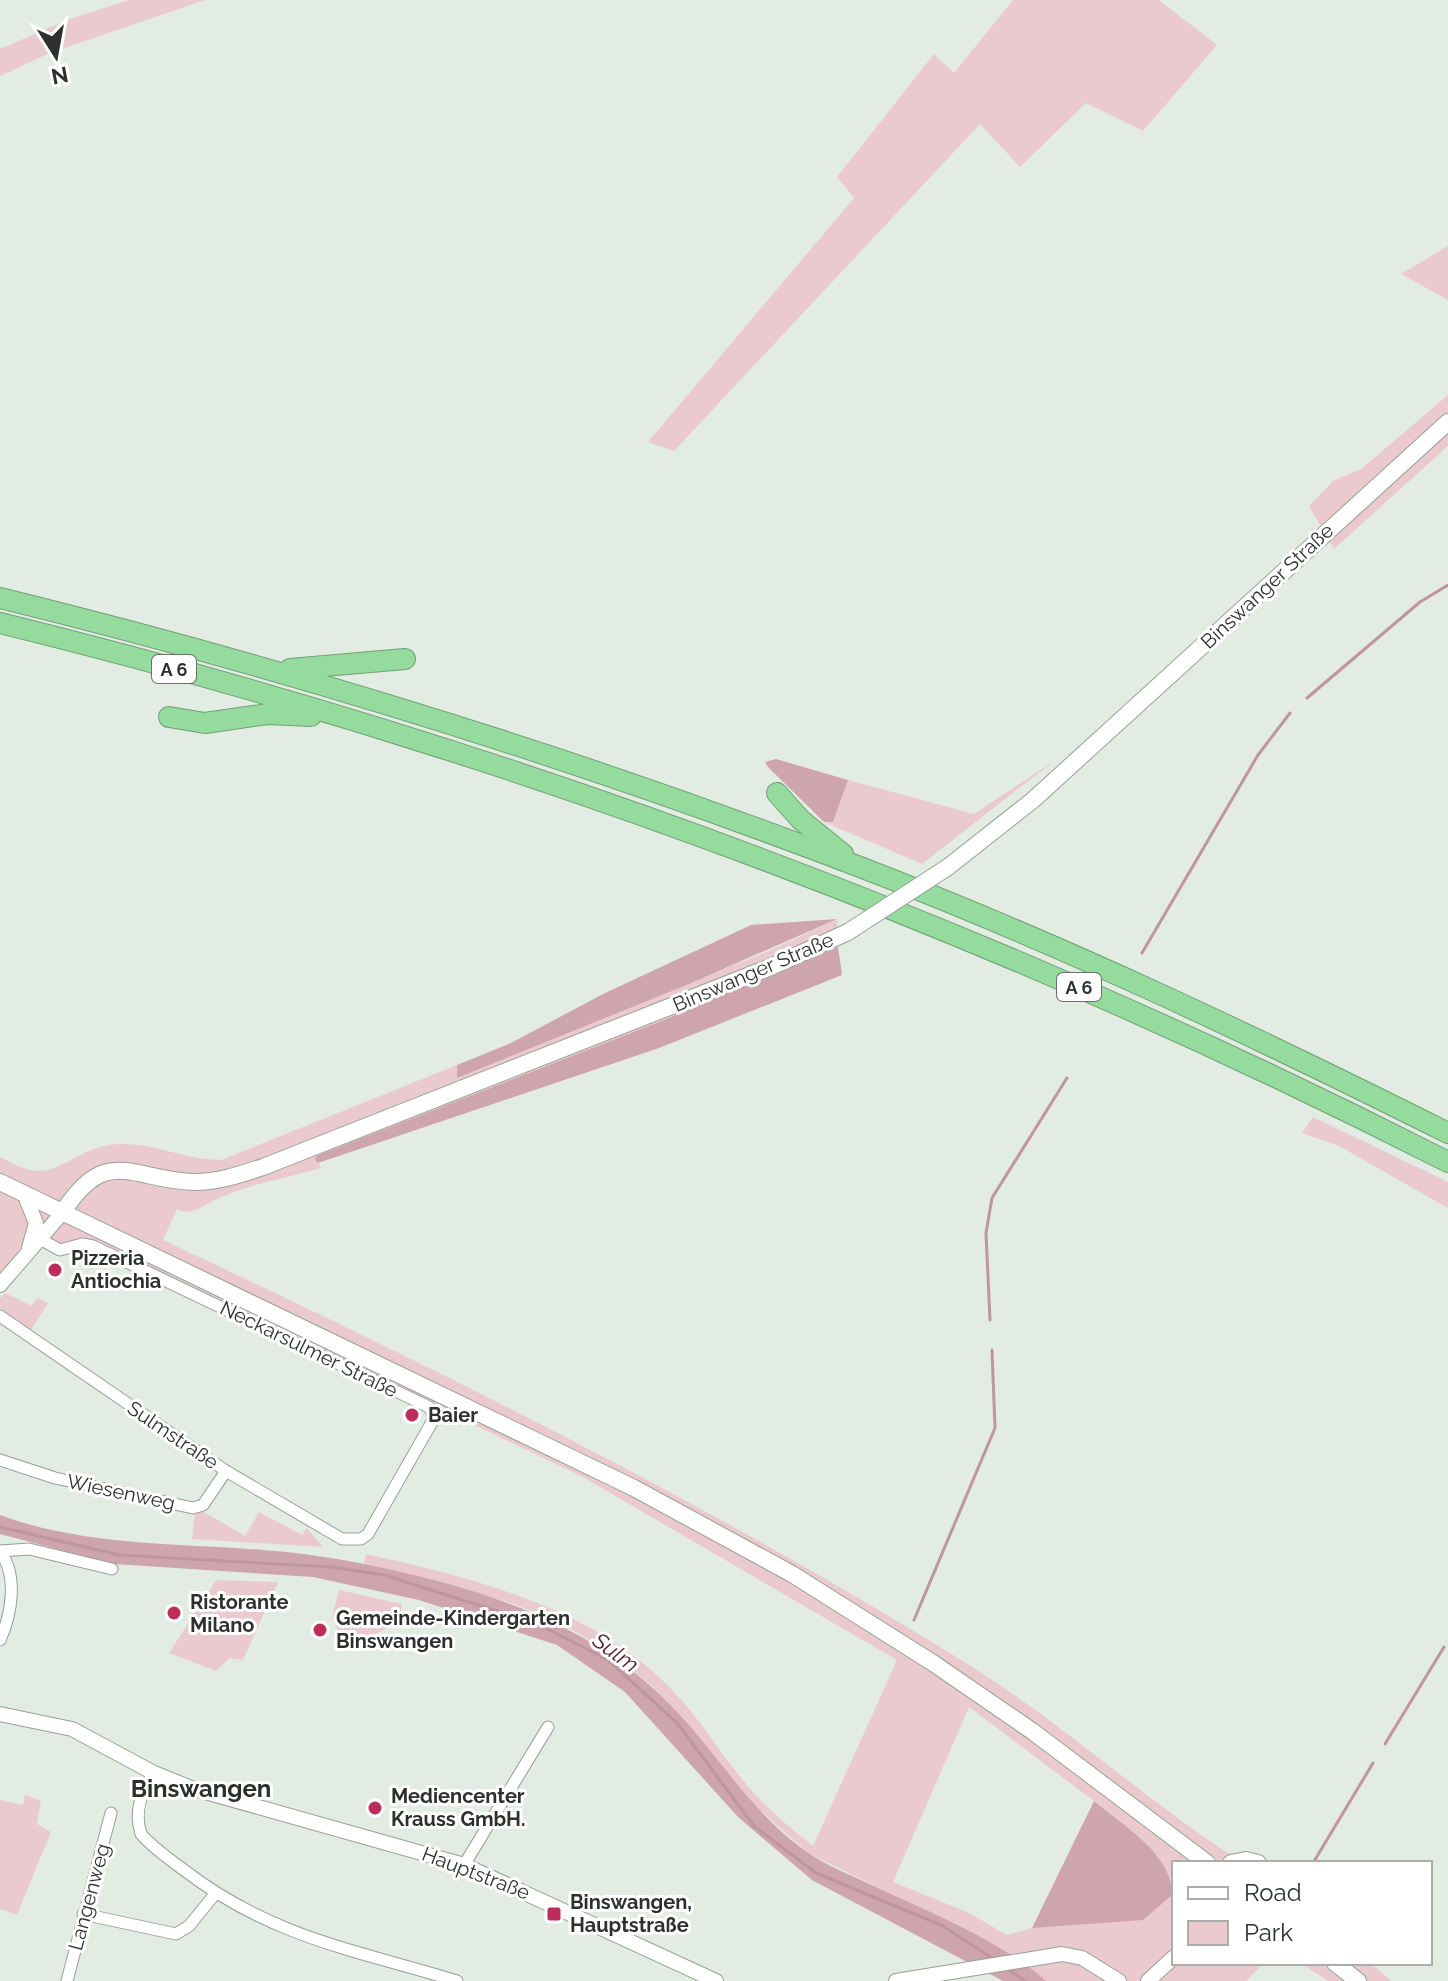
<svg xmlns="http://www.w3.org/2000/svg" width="1448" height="1981" viewBox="0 0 1448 1981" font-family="Raleway,sans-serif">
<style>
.green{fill:#ebcacf;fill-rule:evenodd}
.forest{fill:#cea5ac}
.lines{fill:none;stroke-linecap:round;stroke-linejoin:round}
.stream{stroke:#be969c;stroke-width:3}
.minor-casing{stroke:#96a097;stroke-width:13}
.tertiary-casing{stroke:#96a097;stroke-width:16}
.secondary-casing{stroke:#96a097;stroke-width:18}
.motorway-casing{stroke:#70a076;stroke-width:22}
.minor{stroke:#fff;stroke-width:11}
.tertiary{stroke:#fff;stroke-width:14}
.secondary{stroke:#fff;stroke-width:16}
.motorway{stroke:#94db9d;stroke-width:20}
.secondary-bridge-casing{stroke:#96a097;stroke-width:18;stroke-linecap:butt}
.secondary-bridge{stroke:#fff;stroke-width:16}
.poi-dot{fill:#bc2d5a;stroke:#fff;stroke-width:3}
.labels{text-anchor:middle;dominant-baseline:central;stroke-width:6;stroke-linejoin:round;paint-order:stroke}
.shield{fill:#fff;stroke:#6c6f6d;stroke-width:2}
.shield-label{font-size:18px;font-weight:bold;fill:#2d312e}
.street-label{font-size:20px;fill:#2d312e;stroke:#fff}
.poi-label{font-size:20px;font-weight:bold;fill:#2d312e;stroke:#fff;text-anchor:start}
.water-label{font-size:22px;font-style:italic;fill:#56212e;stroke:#fff}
.quarter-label{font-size:24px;font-weight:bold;fill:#283028;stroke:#fff}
</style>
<rect width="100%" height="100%" fill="#e2ece3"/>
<g class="green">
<path d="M129,0H205L50,53L0,76V49L67,20Z"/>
<path d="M1013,0H1159L1217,45L1143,131L1086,103L1020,167L980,124L674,451L648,442L854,198L837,177L934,54L954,73Z"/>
<path d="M1448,246V300L1401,274Z"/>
<path d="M1448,395V446L1334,549L1309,506L1333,481L1361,469Z"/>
<path d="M1054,761L922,864L824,822H833L848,780L974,814Z"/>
<path d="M837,919L838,947L659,1022L316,1156L321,1168C287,1178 249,1184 217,1199C204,1205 191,1217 177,1209L163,1240C434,1367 702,1500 958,1658C1051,1715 1133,1789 1223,1850C1236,1859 1256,1851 1270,1863H1174V1963H1264L1246,1981H1046L995,1945L808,1853L745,1797L683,1718L652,1686L606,1649L552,1619L511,1603L364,1564L366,1554C474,1578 596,1608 674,1692C700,1719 719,1751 742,1779C762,1805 788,1826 813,1846L897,1660L581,1476L94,1242L64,1245L32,1229L16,1259L0,1277V1157C12,1163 27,1172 41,1171C69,1168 84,1144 123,1144C156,1144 188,1160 221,1160L457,1065L458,1077L771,950ZM969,1707L1094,1801L1160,1858L1032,1928L1007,1935L967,1912L893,1882Z"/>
<path d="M1313,1117L1448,1182V1208L1339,1146L1302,1133Z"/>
<path d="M5,1293L32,1306L37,1298L48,1303L31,1330L0,1308V1298Z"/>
<path d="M204,1512L245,1536L259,1512L302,1535L307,1528L323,1547L192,1539L195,1514Z"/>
<path d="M216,1580L278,1582L243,1660L230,1658L216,1671L169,1653Z"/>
<path d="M339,1590L402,1604C401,1628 380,1631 360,1640L339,1633L332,1618Z"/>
<path d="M25,1795L41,1801L37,1824L51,1832L17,1915L0,1909V1800L23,1805Z"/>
<path d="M1301,1963H1370L1392,1981H1328Z"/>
</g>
<g class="forest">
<path d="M776,759L848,780L833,822H824L768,767L765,762Z"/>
<path d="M837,919L689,984L457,1078V1065L511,1043L603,994L751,925Z"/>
<path d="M838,947L842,975L659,1048L318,1163L315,1160L316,1156L659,1022Z"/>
<path d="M0,1515C84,1546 175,1543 263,1550C319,1554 376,1565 430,1579C526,1604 612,1640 680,1715C723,1762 754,1815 807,1852C827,1866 850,1875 872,1885C930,1913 997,1938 1046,1981H1003L812,1880L738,1817L625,1692L557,1645L419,1600L313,1577L114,1564L0,1534Z"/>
<path d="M1094,1801C1123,1826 1173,1854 1172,1895L1143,1920L1032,1928Z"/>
</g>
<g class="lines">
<g class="stream">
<path d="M1307,698L1420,602L1448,585"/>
<path d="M1142,953L1258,755L1290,713"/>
<path d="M990,1320L986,1233L992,1198L1067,1078"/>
<path d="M0,1527L119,1555L330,1567L384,1575L538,1624L608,1660L677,1723L754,1826L816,1873L943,1926L995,1960"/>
<path d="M914,1620L995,1428L992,1350"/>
<path d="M1385,1744L1444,1647"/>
<path d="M1313,1863L1373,1763"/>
<path d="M1008,1969L1025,1981"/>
</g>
<g class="minor-casing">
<g id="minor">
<path d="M0,1316L226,1471L342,1539H361L368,1534L432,1422L434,1416L429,1407L93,1246L82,1244L60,1250L40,1239"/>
<path d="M0,1460L55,1478L193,1508L203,1505L226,1471"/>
<path d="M0,1551C18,1576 12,1613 0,1640"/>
<path d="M1,1551L29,1549L112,1569"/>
<path d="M154,1773C141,1791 134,1813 141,1834C153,1848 169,1859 184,1870C271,1937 355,1950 457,1981"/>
<path d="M464,1865L548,1727"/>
<path d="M83,1914L176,1934L189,1926L215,1894"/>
<path d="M67,1981L111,1813"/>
</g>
</g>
<g class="tertiary-casing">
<g id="tertiary">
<path d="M29,1248L36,1223L27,1201L30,1196"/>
<path d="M0,1285L63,1212"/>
<path d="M0,1714L72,1729L154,1773L191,1788L464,1865L716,1981"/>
<path d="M896,1981L1062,1954L1082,1958L1119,1981"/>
<path d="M1148,1981L1174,1957"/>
</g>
</g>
<g class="secondary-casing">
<g id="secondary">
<path d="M948,867L1033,800L1448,422"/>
<path d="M0,1182L634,1488L792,1574L933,1663L1032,1731L1207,1863"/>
<path d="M63,1212C107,1143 133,1181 195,1182C219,1182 241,1174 263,1167L773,966L848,932"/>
<path d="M1231,1863L1246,1860L1258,1863"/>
<path d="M1335,1963L1358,1981"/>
</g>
</g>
<g class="motorway-casing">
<g id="motorway">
<path d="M0,598C292,670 579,759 860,867C1061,944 1256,1037 1448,1133"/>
<path d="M0,623C503,747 987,927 1448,1162"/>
<path d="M290,669L405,659"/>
<path d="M169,717L205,723L268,714L311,716"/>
<path d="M777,793L801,820L843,854"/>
</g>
</g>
<use href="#minor" class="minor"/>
<use href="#tertiary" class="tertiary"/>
<use href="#secondary" class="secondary"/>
<use href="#motorway" class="motorway"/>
<g class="secondary-bridge-casing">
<path id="secondary-bridge" d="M848,932L948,867"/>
</g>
<use href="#secondary-bridge" class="secondary-bridge"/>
</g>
<g class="poi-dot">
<circle cx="55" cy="1270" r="8"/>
<circle cx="412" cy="1415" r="8"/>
<circle cx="174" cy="1613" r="8"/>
<circle cx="320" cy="1630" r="8"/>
<circle cx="375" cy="1808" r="8"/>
<rect x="546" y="1906" width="16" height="16" rx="4"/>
</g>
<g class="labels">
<g class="shield">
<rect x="152" y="655" width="44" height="28" rx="6"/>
<rect x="1057" y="973" width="44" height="28" rx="6"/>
</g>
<g class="shield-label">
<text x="174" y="669">A 6</text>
<text x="1079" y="987">A 6</text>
</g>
<g class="street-label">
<text transform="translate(1267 586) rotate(-43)">Binswanger Straße</text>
<text transform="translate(753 972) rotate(-23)">Binswanger Straße</text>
<text transform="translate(309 1349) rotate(26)">Neckarsulmer Straße</text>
<text transform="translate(173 1435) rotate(34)">Sulmstraße</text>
<text transform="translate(121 1492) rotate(12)">Wiesenweg</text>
<text transform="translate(476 1873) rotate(21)">Hauptstraße</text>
<text transform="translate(89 1897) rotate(-75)">Langenweg</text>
</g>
<g class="poi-label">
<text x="71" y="1258">Pizzeria<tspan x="71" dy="23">Antiochia</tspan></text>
<text x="428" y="1415">Baier</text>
<text x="190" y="1602">Ristorante<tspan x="190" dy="23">Milano</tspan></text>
<text x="336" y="1618">Gemeinde-Kindergarten<tspan x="336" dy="23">Binswangen</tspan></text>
<text x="391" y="1796">Mediencenter<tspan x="391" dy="23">Krauss GmbH.</tspan></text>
<text x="570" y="1902">Binswangen,<tspan x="570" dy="23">Hauptstraße</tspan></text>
</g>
<g class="water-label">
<text transform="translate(616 1652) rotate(36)">Sulm</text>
</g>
<g class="quarter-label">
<text x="201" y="1788">Binswangen</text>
</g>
</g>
<rect x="1172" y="1861" width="260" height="104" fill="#ffffff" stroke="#abadab" stroke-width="2"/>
<rect x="1188" y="1887" width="40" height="12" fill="#ffffff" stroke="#abadab" stroke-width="2"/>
<text x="1244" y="1901" font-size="24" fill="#2d312e">Road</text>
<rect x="1188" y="1921" width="40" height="24" fill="#ebcacf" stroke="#abadab" stroke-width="2"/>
<text x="1244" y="1941" font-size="24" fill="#2d312e">Park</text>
<g transform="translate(56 56) rotate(169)" stroke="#ffffff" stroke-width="6" paint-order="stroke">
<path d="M0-6L14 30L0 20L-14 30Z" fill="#2d312e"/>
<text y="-12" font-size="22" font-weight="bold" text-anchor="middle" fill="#2d312e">N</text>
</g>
</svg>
